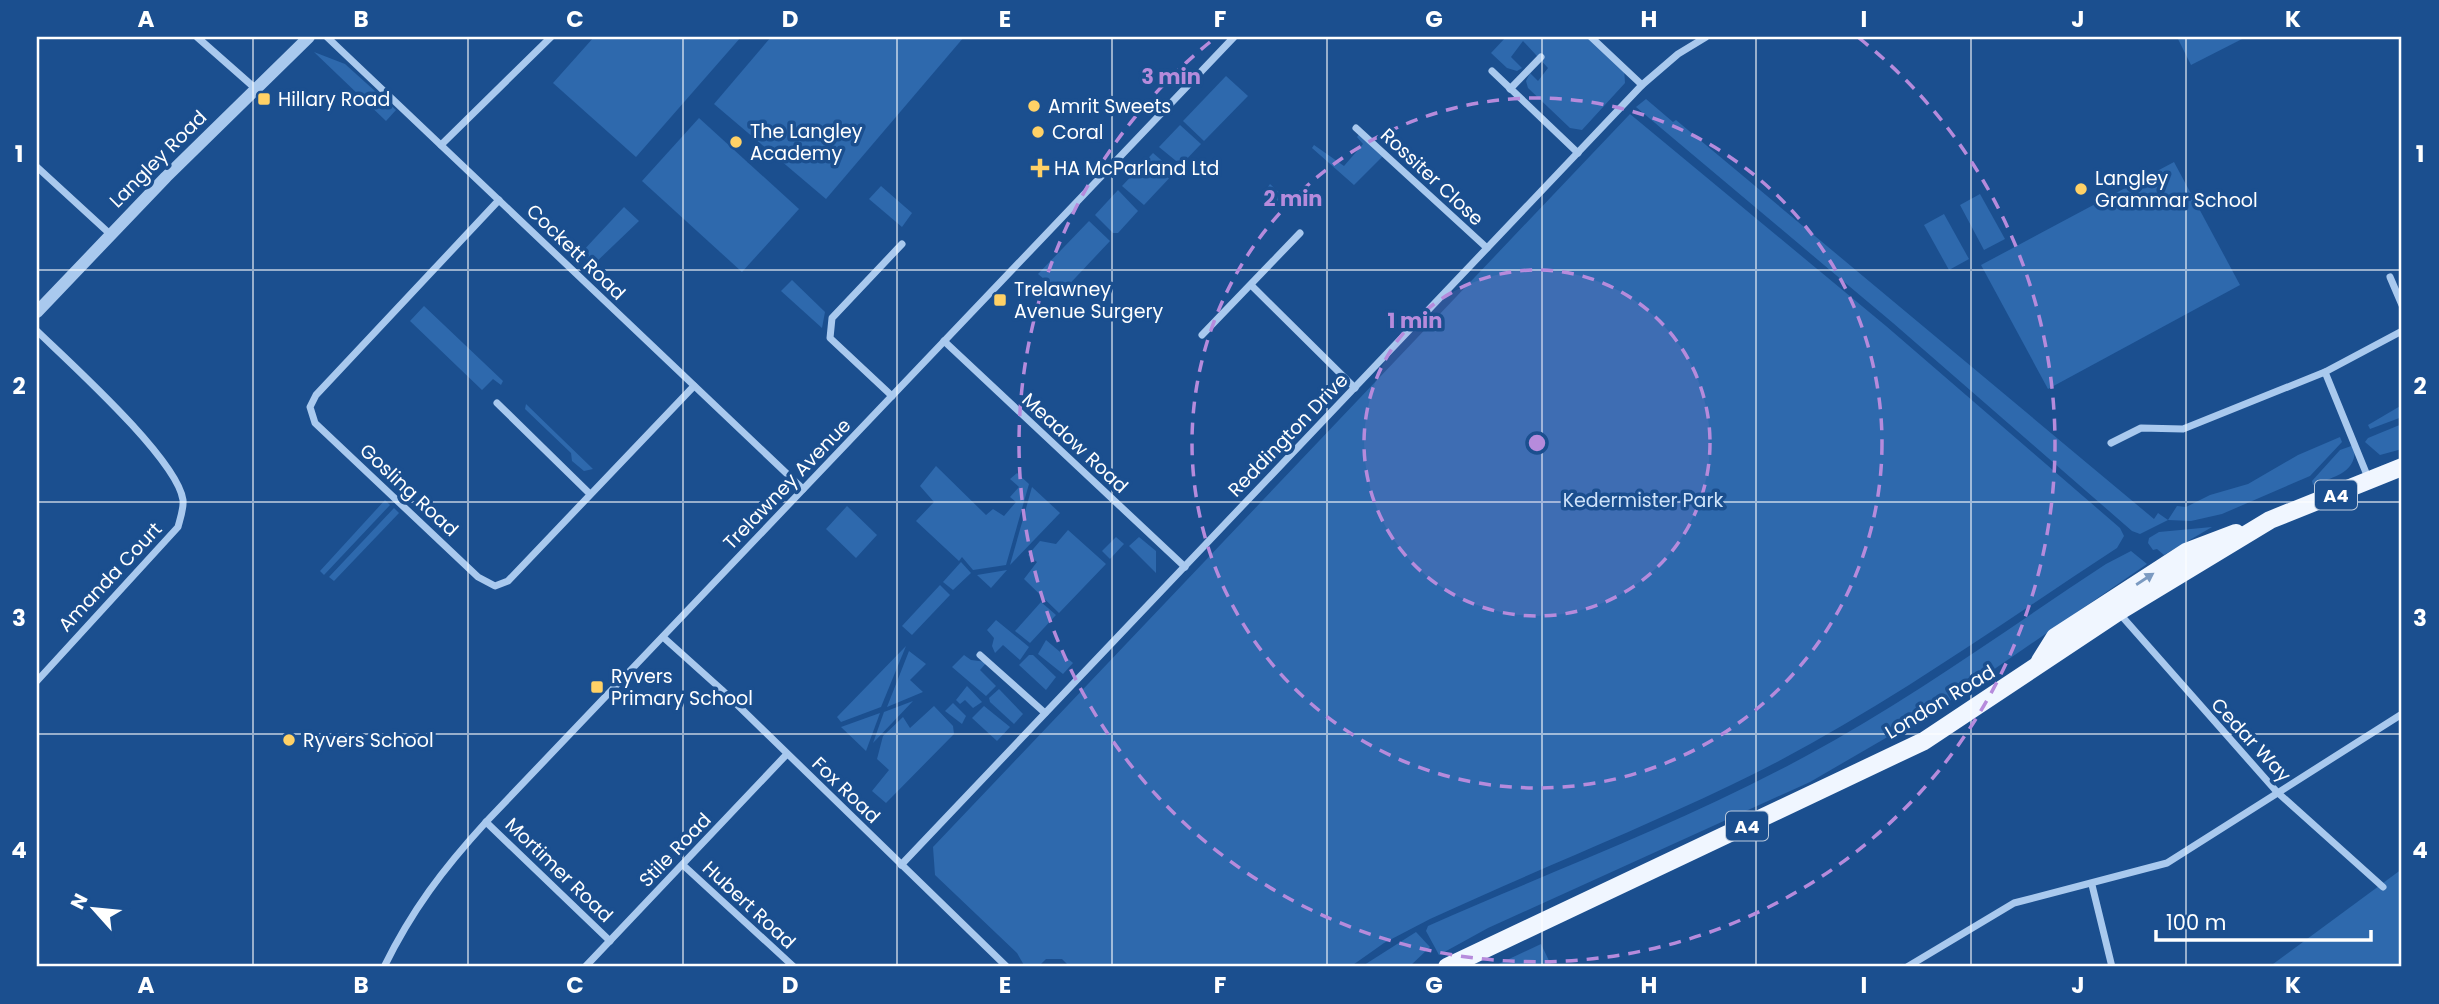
<svg xmlns="http://www.w3.org/2000/svg" width="2439" height="1004" viewBox="0 0 2439 1004" font-family="Poppins,sans-serif">
<style>
.green{fill:#2e69ad}
.lines{fill:none;stroke-linecap:round;stroke-linejoin:round}
.minor{stroke:#a9c9ee;stroke-width:7}
.tertiary{stroke:#a9c9ee;stroke-width:12}
.primary{stroke:#f0f6ff;stroke-width:18}
.oneway{fill:#7b9ac1}
.grid{fill:none;stroke:#fff;stroke-width:2;stroke-opacity:0.55}
.ring{fill:none;stroke:#b68bdc;stroke-width:3.5;stroke-dasharray:12 9}
.poi-dot{fill:#ffd166;stroke:#1b4f8f;stroke-width:2.5}
.labels{text-anchor:middle;dominant-baseline:central;stroke-width:7;stroke-linejoin:round;paint-order:stroke}
.shield{fill:#1b4f8f;stroke:#bbcadd;stroke-width:2}
.shield-label{font-size:18px;font-weight:bold;fill:#fff}
.poi-label{font-size:19px;fill:#fff;stroke:#1b4f8f;text-anchor:start}
.street-label{font-size:19px;fill:#fff;stroke:#1b4f8f}
.park-label{font-size:19px;fill:#cfe3fa;stroke:#1b4f8f}
.centre{fill:#b68bdc;stroke:#1b4f8f;stroke-width:3.5}
.ring-label{font-size:21px;text-anchor:middle;font-weight:bold;fill:#b68bdc;stroke:#1b4f8f;stroke-width:7;stroke-linejoin:round;paint-order:stroke}
.neatline{fill:none;stroke:#fff;stroke-width:2.5}
.grid-label{font-size:23px;text-anchor:middle;font-weight:bold;fill:#fff}
</style>
<rect width="100%" height="100%" fill="#1b4f8f"/>
<g class="green">
<path d="M594,37H741L636,157L553,83Z"/>
<path d="M771,37H964L826,199L714,104Z"/>
<path d="M1506,37H1590L1624,68L1625,83L1582,130L1570,128L1528,88L1526,81L1530,73L1538,81L1548,68L1523,41L1511,57L1522,68L1517,71L1507,68L1491,53Z"/>
<path d="M2177,37H2246L2191,65Z"/>
<path d="M314,52L345,64L396,110L386,121Z"/>
<path d="M1226,76L1248,96L1204,141L1183,121Z"/>
<path d="M1646,99L1673,122L1676,120L2154,519L2158,513L2168,520L2177,506L2186,507L2210,495L2248,484L2298,455L2340,437L2342,442L2310,476L2222,514L2191,521L2168,520L2140,534L2132,531L1893,323L1636,107Z"/>
<path d="M1630,114L1886,326L2120,528L2124,536L2117,548C1990,631 1866,721 1729,786C1631,833 1529,873 1430,919L1384,943L1350,967H1070L1062,959H1046L1038,967H1025L1017,953L935,875L933,847Z"/>
<path d="M699,118L799,209L742,272L642,181Z"/>
<path d="M1180,125L1201,144L1181,165L1159,147Z"/>
<path d="M1360,133L1387,152L1354,185L1312,148L1314,145L1344,166L1363,144L1357,137Z"/>
<path d="M1153,153L1175,172L1144,205L1122,186Z"/>
<path d="M2174,162L2240,285L2048,389L1981,265Z"/>
<path d="M1270,184L1286,199L1277,208L1263,194Z"/>
<path d="M881,186L912,213L902,227L869,199Z"/>
<path d="M1118,190L1138,211L1118,233H1113L1095,215Z"/>
<path d="M1980,194L2005,239L1984,250L1960,205Z"/>
<path d="M624,207L639,221L592,266L581,253Z"/>
<path d="M1944,214L1969,259L1949,270L1924,225Z"/>
<path d="M1089,221L1110,241L1061,293L1038,274Z"/>
<path d="M792,280L825,312L822,328L781,291Z"/>
<path d="M424,306L503,381L501,385L493,379L482,390L410,321Z"/>
<path d="M526,404L593,469L584,471L572,461L571,453L525,409Z"/>
<path d="M2402,405V417L2370,429L2368,425Z"/>
<path d="M2402,424V449L2380,455L2365,442L2368,438Z"/>
<path d="M2354,445C2359,472 2334,477 2313,485L2312,481L2340,450Z"/>
<path d="M936,466L986,515L993,509L1004,516L1016,502L1010,497L1019,487L1010,479L1017,473L1029,484L1006,565L973,570L962,557L959,561L916,521L934,502L920,486Z"/>
<path d="M1032,487L1060,513L1010,565Z"/>
<path d="M385,500L390,505L324,575L320,571Z"/>
<path d="M847,506L877,535L856,558L826,529Z"/>
<path d="M394,508L399,513L334,581L329,577Z"/>
<path d="M2212,527L2164,555L2157,549L2153,550L2148,543L2149,538L2159,532Z"/>
<path d="M1068,530L1106,564L1059,613L1024,579L1037,562L1028,555L1040,541L1056,544Z"/>
<path d="M1116,537L1124,544L1110,559L1102,551Z"/>
<path d="M1139,537L1156,551V573L1129,546Z"/>
<path d="M2131,551L2147,564L1977,681L1973,675L1950,691L1953,699L1810,782L1488,928L1439,955L1426,931L1428,926C1554,870 1685,822 1806,756C1910,700 2007,629 2106,564Z"/>
<path d="M961,562L971,573L953,590L943,582Z"/>
<path d="M1007,570L991,588L977,575Z"/>
<path d="M940,585L950,595L912,635L902,626Z"/>
<path d="M1041,602L1056,615L1030,643L1015,631Z"/>
<path d="M996,620L1029,647L1020,660L1003,645L995,653L992,646L994,638L987,630Z"/>
<path d="M1046,640L1073,663L1063,674L1038,654Z"/>
<path d="M906,646L881,707L841,722L837,717Z"/>
<path d="M909,651L926,664L910,680L923,692L887,707Z"/>
<path d="M964,655L971,660L987,662L980,670L996,686L986,696L952,667Z"/>
<path d="M1029,655H1033L1056,677L1046,690L1019,665Z"/>
<path d="M967,686L982,702L973,708L965,700L960,704L956,700Z"/>
<path d="M999,689L1023,714L1014,724L990,702L989,698Z"/>
<path d="M913,701L873,743L884,712Z"/>
<path d="M953,703L966,716L962,724L945,711Z"/>
<path d="M934,706L953,726L954,734L886,803L872,791L889,770L877,759L883,736L903,717L910,728Z"/>
<path d="M984,706L1010,727L997,741L972,718Z"/>
<path d="M880,713L866,751L841,727Z"/>
<path d="M2402,869V967H2269Z"/>
<path d="M1416,932L1430,947L1409,967H1361Z"/>
<path d="M1541,944L1552,967H1492Z"/>
</g>
<g class="lines">
<g class="minor">
<path d="M197,37L256,89"/>
<path d="M327,37L803,489"/>
<path d="M1591,37L1642,85"/>
<path d="M1492,71L1578,153"/>
<path d="M1510,89L1541,57"/>
<path d="M1356,128L1487,248"/>
<path d="M441,145L551,37"/>
<path d="M37,167L110,234"/>
<path d="M499,200L316,395L310,407L315,423L478,577L495,586L508,581L694,386"/>
<path d="M2390,277L2402,305"/>
<path d="M1252,286L1355,388"/>
<path d="M37,331C70,363 177,459 183,500C184,508 180,519 178,527L37,681"/>
<path d="M1202,335L1300,233"/>
<path d="M944,341L1185,567"/>
<path d="M2325,372L2402,331"/>
<path d="M892,396L830,338L832,318L902,244"/>
<path d="M497,403L590,494"/>
<path d="M2111,443L2141,428L2183,429L2325,372L2369,480"/>
<path d="M2119,613L2277,792L2383,887"/>
<path d="M663,637L722,690L1007,967"/>
<path d="M980,655L1045,713"/>
<path d="M486,822L610,941"/>
<path d="M683,865L794,967"/>
<path d="M901,865L1642,85L1678,54L1706,37"/>
<path d="M2092,885L2112,967"/>
<path d="M384,967C412,910 443,869 486,822L1234,37"/>
<path d="M585,967L787,754"/>
<path d="M1907,967L2014,903L2167,863L2402,714"/>
</g>
<path class="tertiary" d="M37,312L166,177L309,37"/>
<g class="primary">
<path d="M2040,661L2055,637L2186,552L2236,533"/>
<path d="M1447,967L1924,741L2118,612L2270,520L2402,467"/>
</g>
</g>
<defs><path id="oneway-solid" d="M-6-.8H1V-3.2L6.5 0L1 3.2V.8H-6Z" transform="scale(1.75)"/></defs>
<use class="oneway" href="#oneway-solid" transform="translate(2145 579) rotate(-33)"/>
<path class="grid" d="M253,37V967M468,37V967M683,37V967M897,37V967M1112,37V967M1327,37V967M1542,37V967M1756,37V967M1971,37V967M2186,37V967M37,270H2402M37,502H2402M37,734H2402"/>
<circle cx="1537" cy="443" r="173" fill="#b68bdc" fill-opacity=".12"/>
<g class="ring">
<circle cx="1537" cy="443" r="173"/>
<circle cx="1537" cy="443" r="345"/>
<path d="M1859 38A518 518 0 1 1 1215 38"/>
</g>
<g class="poi-dot">
<rect x="257" y="92" width="14" height="14" rx="3.5"/>
<circle cx="1034" cy="106" r="7"/>
<circle cx="1038" cy="132" r="7"/>
<circle cx="736" cy="142" r="7"/>
<path d="M1036.5 157.5h7v7h7v7h-7v7h-7v-7h-7v-7h7z"/>
<circle cx="2081" cy="189" r="7"/>
<rect x="993" y="293" width="14" height="14" rx="3.5"/>
<rect x="590" y="680" width="14" height="14" rx="3.5"/>
<circle cx="289" cy="740" r="7"/>
</g>
<g class="labels">
<g class="shield">
<rect x="2315" y="480.5" width="42" height="29" rx="5"/>
<rect x="1726" y="811.5" width="42" height="29" rx="5"/>
</g>
<g class="shield-label">
<text x="2336" y="495">A4</text>
<text x="1747" y="826">A4</text>
</g>
<g class="poi-label">
<text x="278" y="99">Hillary Road</text>
<text x="1048" y="106">Amrit Sweets</text>
<text x="750" y="131">The Langley<tspan x="750" dy="22">Academy</tspan></text>
<text x="1052" y="132">Coral</text>
<text x="1054" y="168">HA McParland Ltd</text>
<text x="2095" y="178">Langley<tspan x="2095" dy="22">Grammar School</tspan></text>
<text x="1014" y="289">Trelawney<tspan x="1014" dy="22">Avenue Surgery</tspan></text>
<text x="611" y="676">Ryvers<tspan x="611" dy="22">Primary School</tspan></text>
<text x="303" y="740">Ryvers School</text>
</g>
<g class="street-label">
<text transform="translate(158 159) rotate(-45)">Langley Road</text>
<text transform="translate(1432 177) rotate(43)">Rossiter Close</text>
<text transform="translate(576 252) rotate(44)">Cockett Road</text>
<text transform="translate(1288 435) rotate(-46)">Reddington Drive</text>
<text transform="translate(1075 443) rotate(43)">Meadow Road</text>
<text transform="translate(787 484) rotate(-46)">Trelawney Avenue</text>
<text transform="translate(409 490) rotate(43)">Gosling Road</text>
<text transform="translate(110 577) rotate(-47)">Amanda Court</text>
<text transform="translate(1940 702) rotate(-31)">London Road</text>
<text transform="translate(2251 740) rotate(47)">Cedar Way</text>
<text transform="translate(846 790) rotate(44)">Fox Road</text>
<text transform="translate(675 850) rotate(-46)">Stile Road</text>
<text transform="translate(559 870) rotate(44)">Mortimer Road</text>
<text transform="translate(749 905) rotate(43)">Hubert Road</text>
</g>
<g class="park-label">
<text x="1643" y="500">Kedermister Park</text>
</g>
</g>
<circle cx="1537" cy="443" r="10" class="centre"/>
<g class="ring-label">
<text x="1171" y="84">3 min</text>
<text x="1293" y="206">2 min</text>
<text x="1415" y="328">1 min</text>
</g>
<rect width="2439" height="1004" fill="none" stroke="#1b4f8f" stroke-width="77"/>
<g transform="translate(94 909) rotate(297)" stroke="#1b4f8f" stroke-width="5" paint-order="stroke">
<path d="M0-5L12 26L0 18L-12 26Z" fill="#ffffff"/>
<text y="-10" font-size="19" font-weight="bold" text-anchor="middle" fill="#ffffff">N</text>
</g>
<path d="M2156 930v10h215v-10" fill="none" stroke="#ffffff" stroke-width="3.5"/>
<text x="2166" y="930" font-size="21" fill="#ffffff" stroke="#1b4f8f" stroke-width="5" paint-order="stroke">100 m</text>
<rect x="38" y="38" width="2362" height="927" class="neatline"/>
<g class="grid-label">
<text x="146" y="27">A</text>
<text x="361" y="27">B</text>
<text x="575" y="27">C</text>
<text x="790" y="27">D</text>
<text x="1005" y="27">E</text>
<text x="1220" y="27">F</text>
<text x="1434" y="27">G</text>
<text x="1649" y="27">H</text>
<text x="1864" y="27">I</text>
<text x="2078" y="27">J</text>
<text x="2293" y="27">K</text>
<text x="19" y="162">1</text>
<text x="2420" y="162">1</text>
<text x="19" y="394">2</text>
<text x="2420" y="394">2</text>
<text x="19" y="626">3</text>
<text x="2420" y="626">3</text>
<text x="19" y="858">4</text>
<text x="2420" y="858">4</text>
<text x="146" y="993">A</text>
<text x="361" y="993">B</text>
<text x="575" y="993">C</text>
<text x="790" y="993">D</text>
<text x="1005" y="993">E</text>
<text x="1220" y="993">F</text>
<text x="1434" y="993">G</text>
<text x="1649" y="993">H</text>
<text x="1864" y="993">I</text>
<text x="2078" y="993">J</text>
<text x="2293" y="993">K</text>
</g>
</svg>
